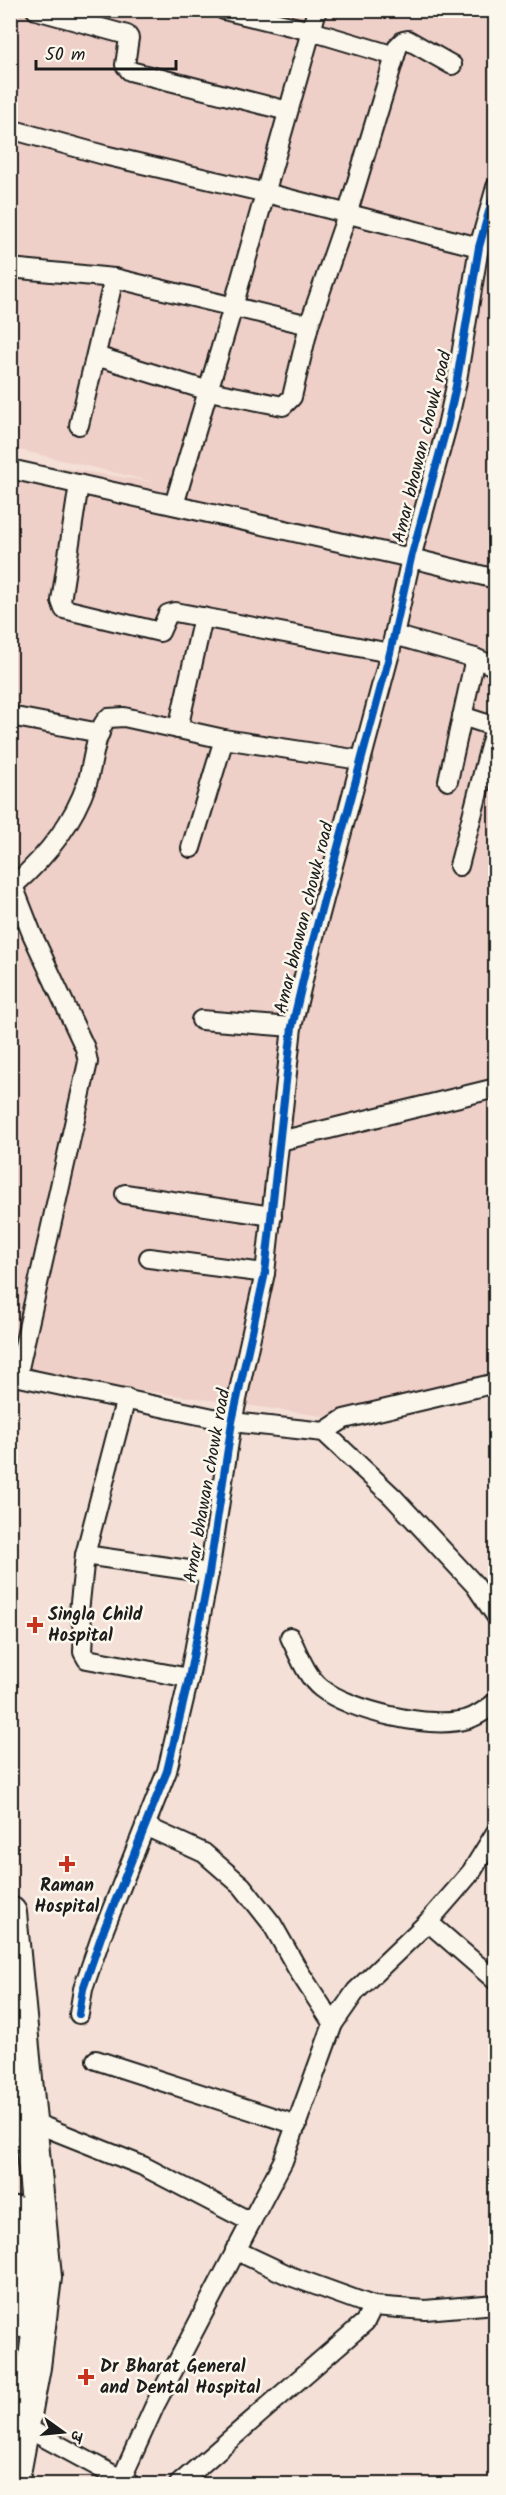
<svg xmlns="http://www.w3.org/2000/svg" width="506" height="2495" viewBox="0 0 506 2495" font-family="Kalam,'Playpen Sans Deva',sans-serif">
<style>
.built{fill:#efd0c8}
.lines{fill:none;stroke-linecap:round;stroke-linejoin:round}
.street-casing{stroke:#1c1c1c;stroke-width:22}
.highway-casing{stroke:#1c1c1c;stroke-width:36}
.street{stroke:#fbf7ec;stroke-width:18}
.highway{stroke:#fbf7ec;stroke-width:32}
.cycleway-casing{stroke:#fbf7ec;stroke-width:11}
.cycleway{stroke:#0057b8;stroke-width:8}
.poi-dot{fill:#c8321e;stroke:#fbf7ec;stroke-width:2}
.labels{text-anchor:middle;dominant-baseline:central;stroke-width:5;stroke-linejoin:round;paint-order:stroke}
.street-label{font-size:18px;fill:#1c1c1c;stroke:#fbf7ec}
.poi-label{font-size:18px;font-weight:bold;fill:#1c1c1c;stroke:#fbf7ec;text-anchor:start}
</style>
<rect width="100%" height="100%" fill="#f4e0d7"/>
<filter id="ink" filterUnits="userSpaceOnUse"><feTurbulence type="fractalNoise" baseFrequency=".0167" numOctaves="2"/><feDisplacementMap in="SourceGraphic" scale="12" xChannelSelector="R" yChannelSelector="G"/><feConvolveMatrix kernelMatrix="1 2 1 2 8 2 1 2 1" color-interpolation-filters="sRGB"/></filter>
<g filter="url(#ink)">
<path class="built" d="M11,11H495V1383L344,1419L11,1372L10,460L154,482L11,448Z"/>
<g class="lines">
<g class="street-casing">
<g id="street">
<path d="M36,10L127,35L129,38L125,65L130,71L288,111"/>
<path d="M224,10L311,31L395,56"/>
<path d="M10,129L104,155L266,193L479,247"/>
<path d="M10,268L114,278L309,325"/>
<path d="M96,356L209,391L283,406L292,397L309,325L347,215L398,46L403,41L408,40L452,65"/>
<path d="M79,425L114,278"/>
<path d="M10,469L411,558L496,579"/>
<path d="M79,484L61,601L64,609L160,632L168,614L175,612L390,653"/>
<path d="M174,505L233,307L317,10"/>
<path d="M394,635L475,658L496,667"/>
<path d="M10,716L100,733"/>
<path d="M462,716L496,727"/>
<path d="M178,729L203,617"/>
<path d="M448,781L475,658"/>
<path d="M191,848L224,739"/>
<path d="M459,866L495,727"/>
<path d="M10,878L32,934L85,1048L88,1062L17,1377"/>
<path d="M13,886C45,858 73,824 87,783C93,765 95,730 108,718L124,717L224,739L360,760"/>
<path d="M201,1020L292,1027"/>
<path d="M280,1141L496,1088"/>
<path d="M125,1194L272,1216"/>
<path d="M149,1258L265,1273"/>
<path d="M10,1375L232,1422L324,1432L393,1497L475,1585L496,1616"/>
<path d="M126,1398L85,1555L79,1612L84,1632L83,1652L87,1659L189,1678"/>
<path d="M324,1432L344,1419L496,1383"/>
<path d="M85,1555L209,1573"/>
<path d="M290,1637C299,1655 306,1676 321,1688C350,1711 432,1730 468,1719C478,1716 487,1709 496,1702"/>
<path d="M145,1826L204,1853L242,1886L272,1924L298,1970L333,2024"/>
<path d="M428,1922L496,1981"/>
<path d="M79,2014L83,1989L101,1937L167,1771L189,1678L209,1573L232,1422L265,1273L292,1027L308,959L390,653L411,558L447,426L456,386L479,247L496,187"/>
<path d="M96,2060L297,2125"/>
<path d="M10,2122L30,2121L143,2166L251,2222"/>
<path d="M235,2250L290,2276L373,2306L425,2310L496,2304"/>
<path d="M23,2426L130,2484"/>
<path d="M121,2480L155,2405L283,2161L333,2024L356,1991L428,1922L455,1891L472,1871L496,1832"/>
<path d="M179,2484L365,2322L373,2306"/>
</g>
</g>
<g class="highway-casing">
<g id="highway">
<path d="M10,1913L45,2277L34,2367L12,2484"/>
<path d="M17,2213L23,2280L18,2321"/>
</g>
</g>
<use href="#street" class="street"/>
<use href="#highway" class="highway"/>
<g class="cycleway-casing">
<path id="cycleway" d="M79,2014L83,1989L101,1937L167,1771L189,1678L209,1573L232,1422L265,1273L292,1027L308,959L390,653L411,558L447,426L456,386L479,247L496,187"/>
</g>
<use href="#cycleway" class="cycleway"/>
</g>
</g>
<g class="poi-dot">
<path d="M32 1616h6v6h6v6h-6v6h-6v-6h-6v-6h6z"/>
<path d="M64 1855h6v6h6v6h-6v6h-6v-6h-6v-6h6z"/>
<path d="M83 2368h6v6h6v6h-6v6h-6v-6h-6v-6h6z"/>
</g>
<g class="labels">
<g class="street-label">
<text transform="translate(423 447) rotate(-76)">Amar bhawan chowk road</text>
<text transform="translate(305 918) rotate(-76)">Amar bhawan chowk road</text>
<text transform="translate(208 1486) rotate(-80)">Amar bhawan chowk road</text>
</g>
<g class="poi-label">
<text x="48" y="1615">Singla Child<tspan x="48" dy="21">Hospital</tspan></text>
<text x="67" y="1886" text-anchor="middle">Raman<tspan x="67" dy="21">Hospital</tspan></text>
<text x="100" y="2367">Dr Bharat General<tspan x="100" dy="21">and Dental Hospital</tspan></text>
</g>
</g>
<rect width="506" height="2495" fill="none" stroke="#fbf7ec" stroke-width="36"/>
<rect x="18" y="18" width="470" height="2459" fill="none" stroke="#1c1c1c" stroke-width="2" filter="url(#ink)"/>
<g transform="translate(63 2432) rotate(105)" stroke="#fbf7ec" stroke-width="4.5" paint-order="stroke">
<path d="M0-4.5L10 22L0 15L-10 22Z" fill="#1c1c1c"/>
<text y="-9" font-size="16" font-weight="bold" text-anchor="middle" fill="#1c1c1c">उ</text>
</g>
<path d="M36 60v9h140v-9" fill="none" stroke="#1c1c1c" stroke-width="3"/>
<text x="45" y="60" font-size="18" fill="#1c1c1c" stroke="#fbf7ec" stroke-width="4.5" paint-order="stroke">50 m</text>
</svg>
